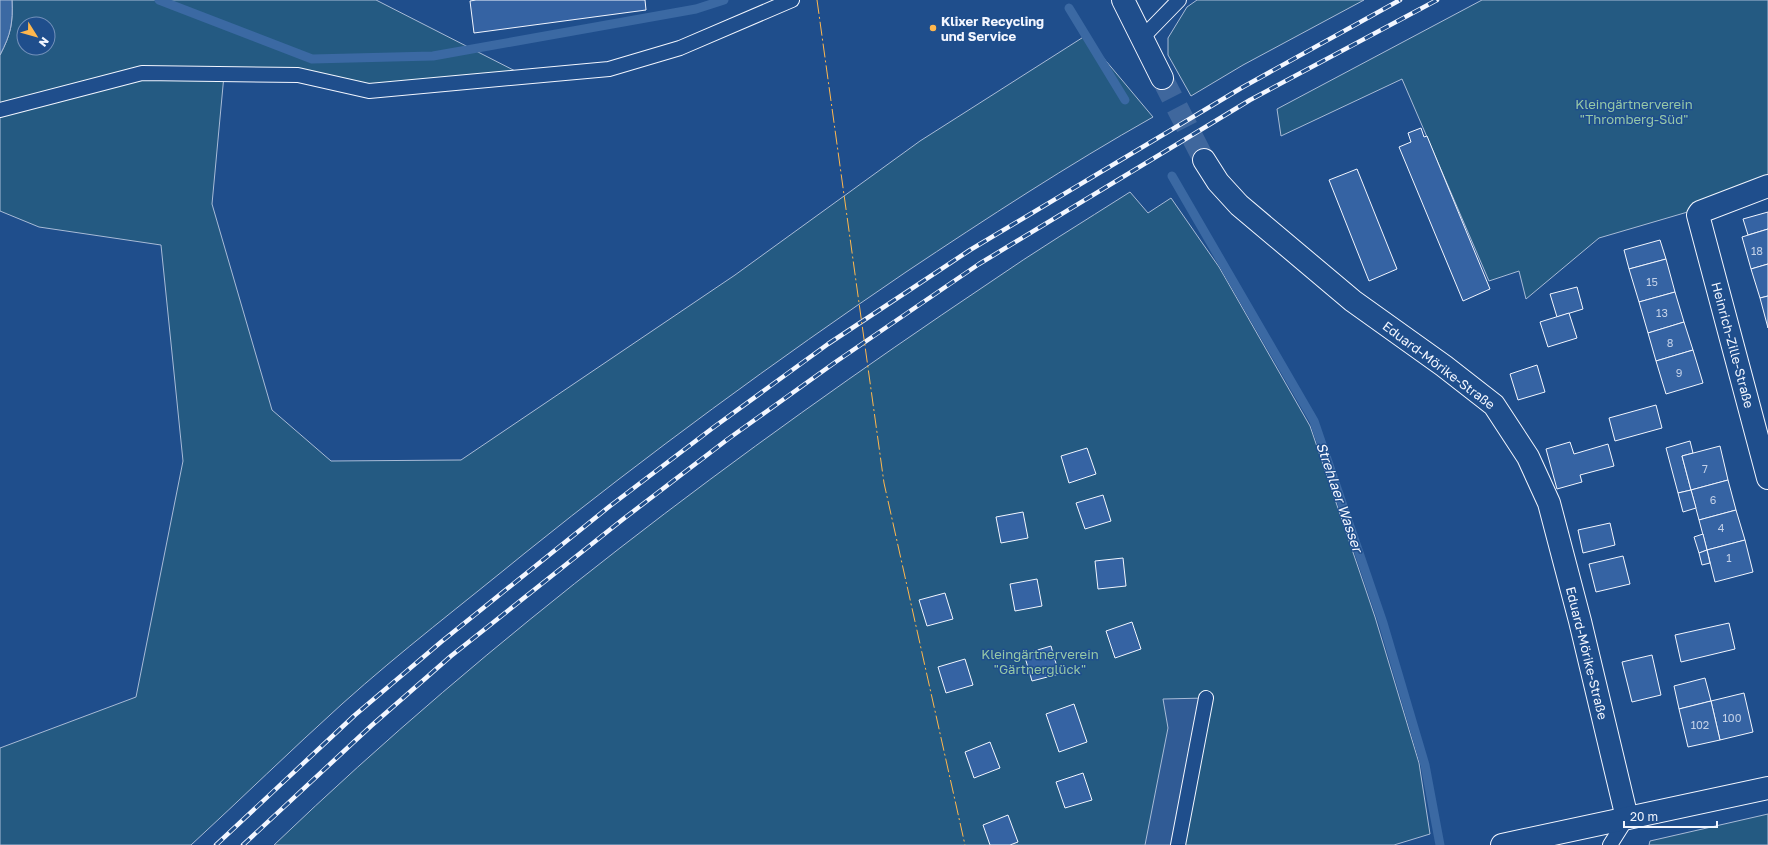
<svg xmlns="http://www.w3.org/2000/svg" width="1768" height="845" viewBox="0 0 1768 845" font-family="'Golos Text',sans-serif">
<style>
.green{fill:#245a82;stroke:#a8bbd7;fill-rule:evenodd}
.parking{fill:#305b95;stroke:#a8bbd7}
.water{fill:#3b69a3;stroke:#a8bbd7}
.lines{fill:none;stroke-linecap:round;stroke-linejoin:round}
.stream{stroke:#3b69a3;stroke-width:9}
.building{fill:#3563a3;stroke:#f2f6ff}
.street-tunnel{stroke:#3f679d;stroke-width:22;stroke-dasharray:22 11;stroke-linecap:butt}
.lane-casing{stroke:#f2f6ff;stroke-width:16}
.street-casing{stroke:#f2f6ff;stroke-width:24}
.secondary-casing{stroke:#f2f6ff;stroke-width:24}
.lane{stroke:#1f4e8c;stroke-width:14}
.street{stroke:#1f4e8c;stroke-width:22}
.secondary{stroke:#1f4e8c;stroke-width:22}
.rail-casing{stroke:#f2f6ff;stroke-width:4.5}
.rail{stroke:#1f4e8c;stroke-width:3;stroke-dasharray:9;stroke-linecap:butt}
.power{stroke:#ffb74d;stroke-width:1;stroke-dasharray:14 3 2 3;stroke-linecap:butt}
.poi-dot{fill:#ffb74d;stroke:#1f4e8c;stroke-width:1.5}
.labels{text-anchor:middle;dominant-baseline:central;stroke-width:3;stroke-linejoin:round;paint-order:stroke}
.number-label{font-size:11px;fill:#c3d1e8}
.poi-label{font-size:13px;font-weight:bold;fill:#f2f6ff;stroke:#1f4e8c;text-anchor:start}
.park-label{font-size:13px;fill:#97c8a6;stroke:#1f4e8c}
.street-label{font-size:13px;fill:#f2f6ff;stroke:#1f4e8c}
.water-label{font-size:14px;font-style:italic;fill:#f2f6ff;stroke:#1f4e8c}
</style>
<rect width="100%" height="100%" fill="#1f4e8c"/>
<g class="green">
<path d="M12,0H376L525,76L369,91L298,75H224L212,204L272,410L331,461L461,460L735,275L920,141L1085,36L1153,117C1068,165 987,218 906,272C775,361 648,454 525,553C464,603 401,651 342,704C291,750 242,798 191,845H0V748L136,697L183,461L161,245L39,227L0,211V55C11,34 13,23 12,0ZM24,24H48V48H24Z"/>
<path d="M1197,0H1364L1243,65L1191,96L1168,55V38L1187,7Z"/>
<path d="M1482,0H1768V182L1691,211L1599,238L1526,299L1519,271L1489,281L1402,79L1281,136L1277,109Z"/>
<path d="M1130,192L1148,213L1171,198L1219,267L1310,426L1375,617L1419,763L1430,834L1394,845H274C493,635 737,452 989,283C1035,251 1083,222 1130,192Z"/>
<path d="M1768,814V845H1649L1650,841Z"/>
</g>
<path class="parking" d="M1206,698L1178,845H1145L1168,728L1163,699Z"/>
<path class="water" d="M0,0H12C13,23 11,34 0,55Z"/>
<g class="lines">
<g class="stream">
<path d="M159,0L312,59L433,56L696,9L724,0"/>
<path d="M1069,8L1125,100"/>
<path d="M1172,176L1314,421L1383,623L1425,765L1440,845"/>
</g>
</g>
<g class="building">
<path d="M476,0H645L646,10L474,33L470,1Z"/>
<path d="M1421,128L1424,137L1427,136L1490,289L1463,301L1399,147L1411,142L1408,133Z"/>
<path d="M1357,169L1397,269L1369,281L1329,180Z"/>
<path d="M1768,212V229L1748,235L1743,219Z"/>
<path d="M1768,229V264L1751,269L1742,237Z"/>
<path d="M1660,240L1666,259L1629,269L1624,250Z"/>
<path d="M1666,259L1675,292L1639,302L1629,269Z"/>
<path d="M1768,264V296L1760,298L1751,269Z"/>
<path d="M1577,287L1583,309L1557,317L1550,294Z"/>
<path d="M1675,292L1684,322L1648,333L1639,302Z"/>
<path d="M1768,296V328L1760,298Z"/>
<path d="M1569,313L1577,338L1548,347L1540,322Z"/>
<path d="M1684,322L1693,350L1656,361L1648,333Z"/>
<path d="M1693,350L1703,383L1666,394L1656,361Z"/>
<path d="M1537,365L1545,392L1518,400L1510,374Z"/>
<path d="M1656,405L1662,428L1615,441L1609,418Z"/>
<path d="M1690,441L1693,453L1682,456L1691,490L1678,493L1666,448Z"/>
<path d="M1570,442L1574,454L1608,444L1614,466L1580,475L1582,482L1557,489L1546,449Z"/>
<path d="M1720,446L1728,480L1691,490L1682,456Z"/>
<path d="M1087,448L1096,474L1069,483L1061,456Z"/>
<path d="M1728,480L1736,510L1699,520L1691,490Z"/>
<path d="M1691,490L1696,508L1683,512L1678,493Z"/>
<path d="M1103,495L1111,521L1085,529L1076,503Z"/>
<path d="M1736,510L1745,540L1707,550L1699,520Z"/>
<path d="M1023,512L1028,538L1001,543L996,517Z"/>
<path d="M1610,523L1615,545L1583,553L1578,530Z"/>
<path d="M1703,534L1707,550L1699,553L1694,537Z"/>
<path d="M1745,540L1753,572L1715,582L1707,550Z"/>
<path d="M1707,550L1710,563L1702,565L1699,553Z"/>
<path d="M1623,556L1630,584L1596,592L1589,564Z"/>
<path d="M1123,558L1126,586L1098,589L1095,561Z"/>
<path d="M1037,579L1042,606L1015,611L1010,584Z"/>
<path d="M945,593L953,619L927,626L919,600Z"/>
<path d="M1132,622L1141,649L1115,658L1106,631Z"/>
<path d="M1729,623L1735,649L1681,662L1675,635Z"/>
<path d="M1051,646L1059,674L1032,681L1024,654Z"/>
<path d="M1652,655L1661,695L1632,702L1622,662Z"/>
<path d="M965,659L973,685L946,693L938,667Z"/>
<path d="M1705,678L1711,701L1679,709L1674,686Z"/>
<path d="M1744,693L1753,732L1720,740L1711,701Z"/>
<path d="M1711,701L1720,740L1688,747L1679,709Z"/>
<path d="M1074,704L1087,742L1059,752L1046,714Z"/>
<path d="M990,742L1000,768L974,778L965,752Z"/>
<path d="M1083,773L1092,800L1065,808L1056,782Z"/>
<path d="M1008,815L1018,842L1010,845H990L983,825Z"/>
</g>
<g class="lines">
<path class="street-tunnel" d="M1162,78L1204,160"/>
<g class="lane-casing">
<g id="lane">
<path d="M1142,38L1179,0"/>
<path d="M0,110L142,73L298,75L369,91L609,69L680,48L792,0"/>
<path d="M1178,845L1206,698"/>
<path d="M1610,845L1627,818"/>
</g>
</g>
<g class="street-casing">
<g id="street">
<path d="M1123,0L1162,78"/>
<path d="M1204,160L1218,182L1239,205L1353,301L1444,366L1494,405L1528,457L1549,503L1580,621L1627,818"/>
<path d="M1768,186L1700,212L1698,215L1768,478"/>
</g>
</g>
<g class="secondary-casing">
<path id="secondary" d="M1502,845L1768,788"/>
</g>
<use href="#lane" class="lane"/>
<use href="#street" class="street"/>
<use href="#secondary" class="secondary"/>
<g class="rail-casing">
<g id="rail">
<path d="M216,845L355,715L441,642L610,506L714,427L828,344L970,250L1243,87L1400,0"/>
<path d="M243,845L371,726L451,656L622,520L728,439L837,361L979,264L1250,100L1437,0"/>
</g>
</g>
<use href="#rail" class="rail"/>
<path class="power" d="M817,0L884,483L965,845"/>
</g>
<circle class="poi-dot" cx="933" cy="28" r="4"/>
<g class="labels">
<g class="number-label">
<text x="1757" y="250">18</text>
<text x="1652" y="281">15</text>
<text x="1662" y="312">13</text>
<text x="1670" y="342">8</text>
<text x="1679" y="372">9</text>
<text x="1705" y="468">7</text>
<text x="1713" y="499">6</text>
<text x="1721" y="527">4</text>
<text x="1729" y="557">1</text>
<text x="1732" y="717">100</text>
<text x="1700" y="724">102</text>
</g>
<g class="poi-label">
<text x="941" y="21">Klixer Recycling<tspan x="941" dy="15">und Service</tspan></text>
</g>
<g class="park-label">
<text x="1634" y="104">Kleingärtnerverein<tspan x="1634" dy="15">"Thromberg-Süd"</tspan></text>
<text x="1040" y="654">Kleingärtnerverein<tspan x="1040" dy="15">"Gärtnerglück"</tspan></text>
</g>
<g class="street-label">
<text transform="translate(1733 345) rotate(75)">Heinrich-Zille-Straße</text>
<text transform="translate(1439 365) rotate(37)">Eduard-Mörike-Straße</text>
<text transform="translate(1587 653) rotate(76)">Eduard-Mörike-Straße</text>
</g>
<g class="water-label">
<text transform="translate(1340 497) rotate(71)">Strehlaer Wasser</text>
</g>
</g>
<g transform="translate(36 36) rotate(127)"><circle r="19" fill="#1f4e8c" stroke="#7391ba"/>
<path d="M0-3L7 15L0 10L-7 15Z" fill="#ffb74d"/>
<text y="-6" font-size="11" font-weight="bold" text-anchor="middle" fill="#f2f6ff">N</text>
</g>
<path d="M1624 821v6h93v-6" fill="none" stroke="#f2f6ff" stroke-width="2"/>
<text x="1630" y="821" font-size="12" fill="#f2f6ff" stroke="#1f4e8c" stroke-width="3" paint-order="stroke">20 m</text>
</svg>
